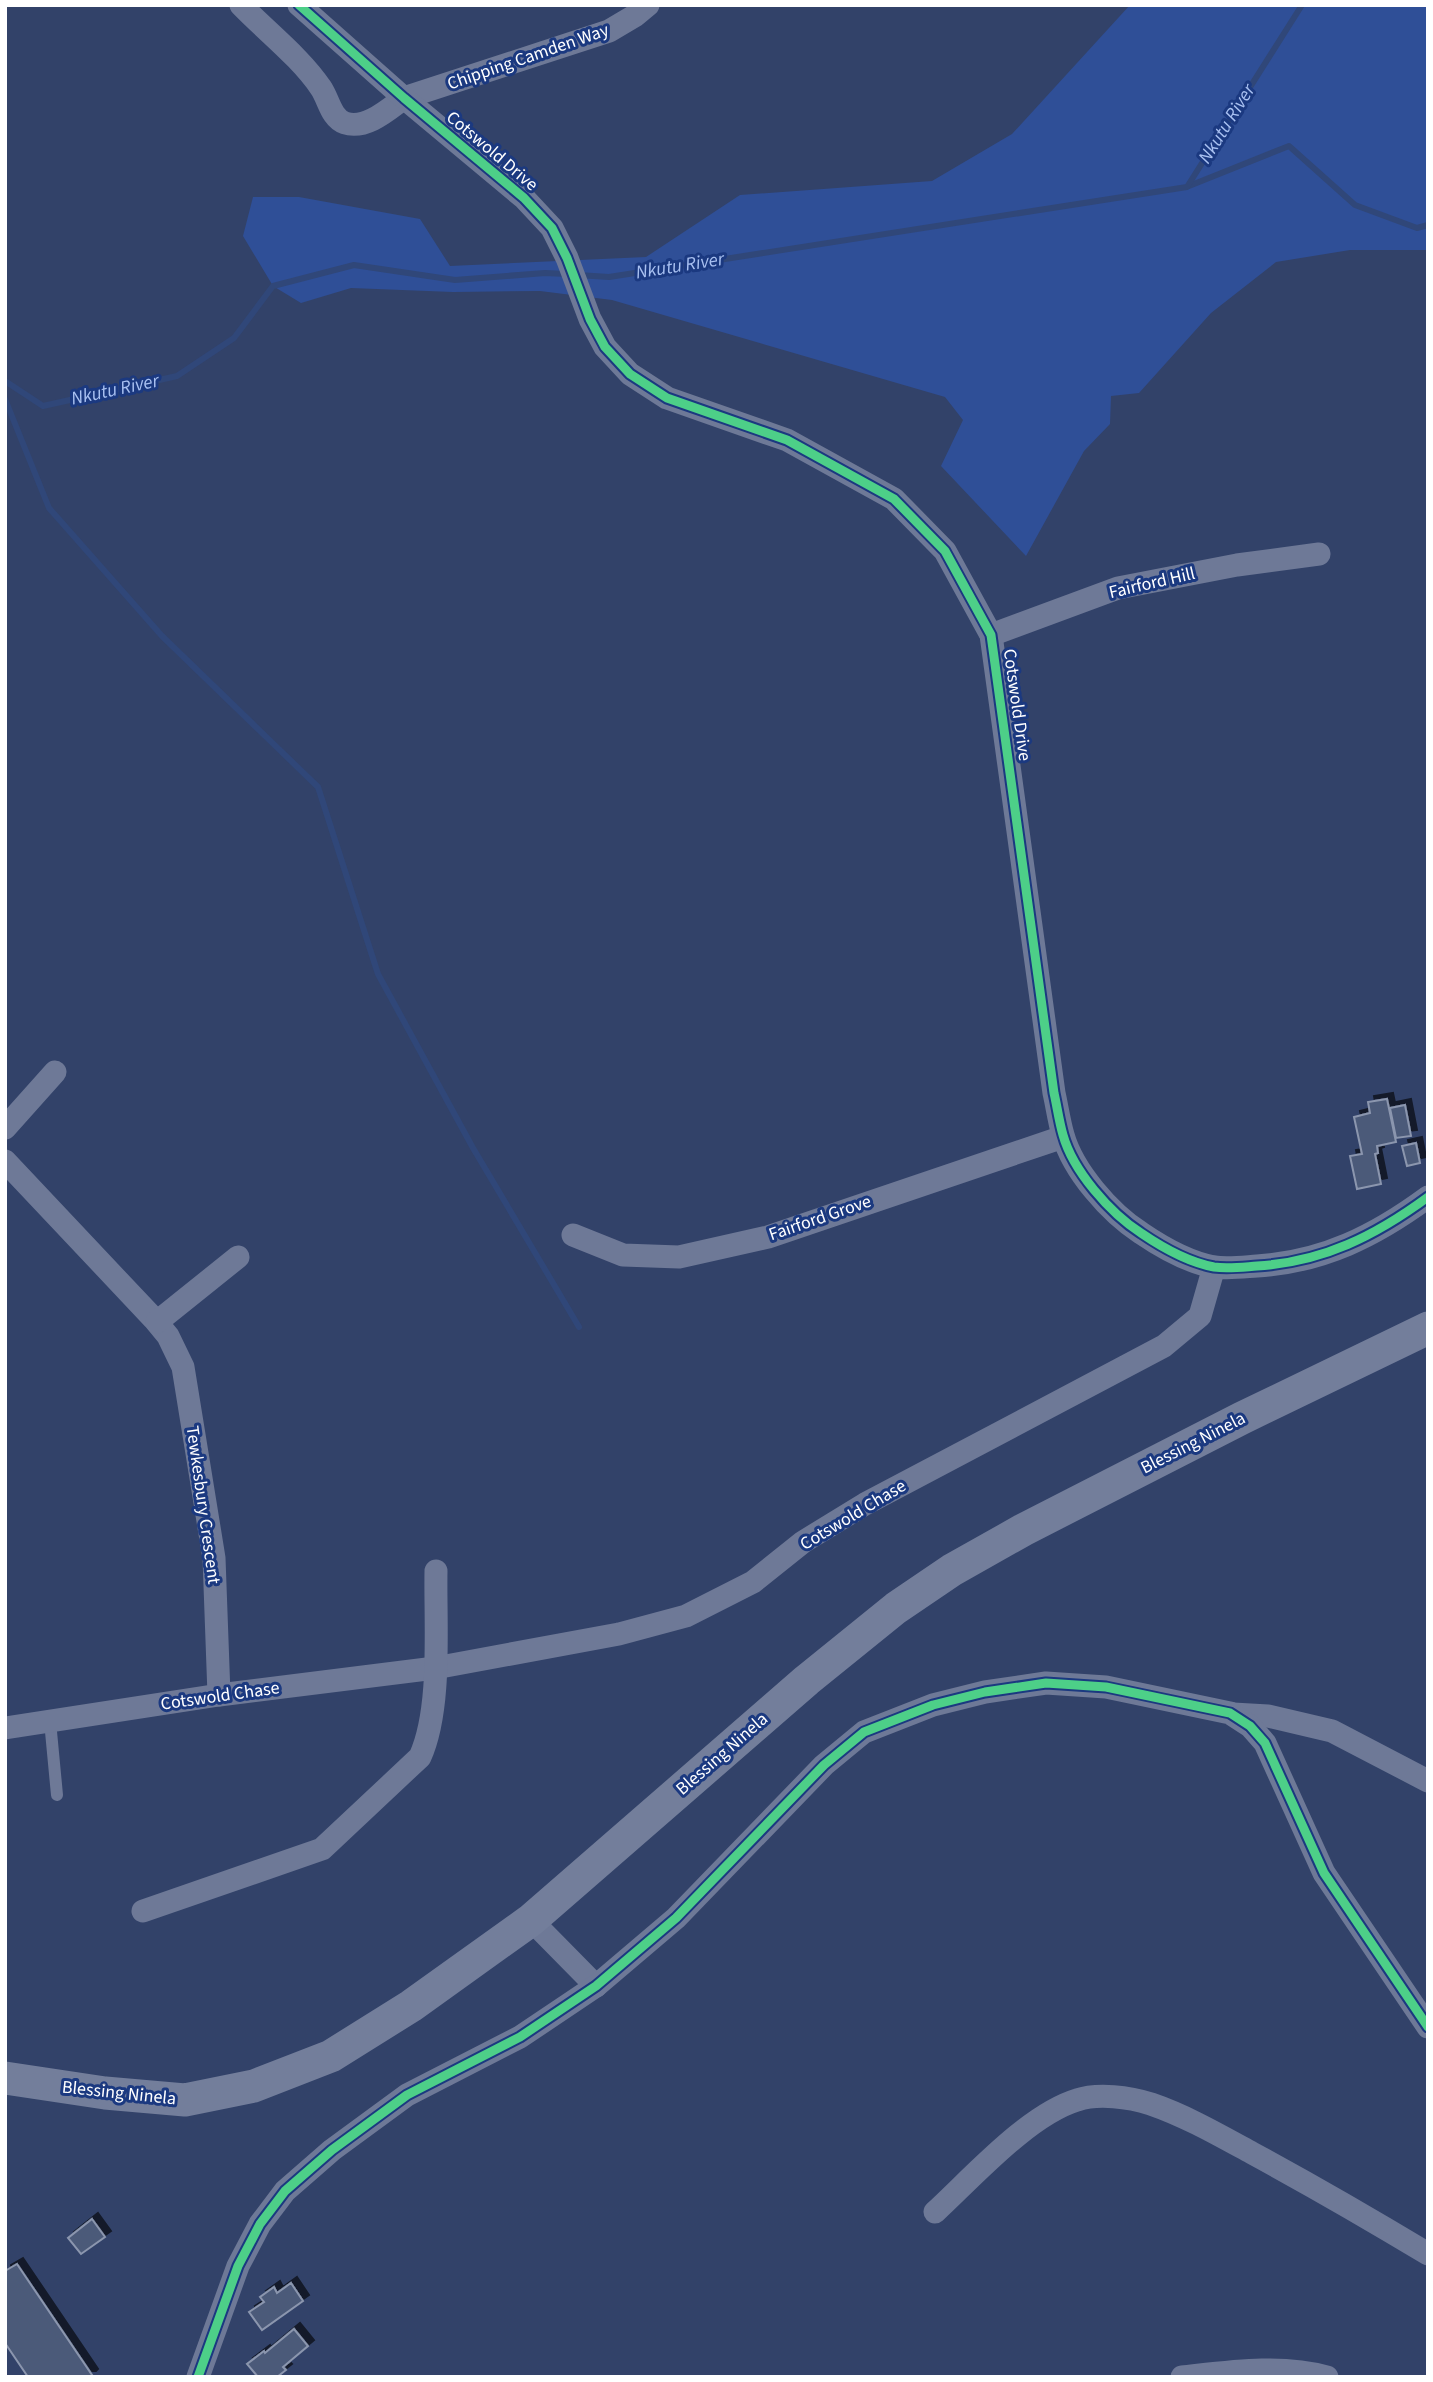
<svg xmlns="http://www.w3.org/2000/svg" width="1433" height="2382" viewBox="0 0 1433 2382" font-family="'Source Sans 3',sans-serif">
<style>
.green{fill:#2f4f97}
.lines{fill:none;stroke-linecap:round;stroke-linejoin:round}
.stream{stroke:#304779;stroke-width:6}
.building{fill:#4c5a79;stroke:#8b96ae;stroke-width:2;filter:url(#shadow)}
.lane{stroke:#6e7997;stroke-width:12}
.street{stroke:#6e7997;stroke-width:23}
.secondary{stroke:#737e9b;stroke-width:33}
.cycleway-casing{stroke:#1b3980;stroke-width:13}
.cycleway{stroke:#4dcf88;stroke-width:9}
.labels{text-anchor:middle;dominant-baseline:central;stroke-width:6;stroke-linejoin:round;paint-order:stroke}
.street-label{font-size:18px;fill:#fff;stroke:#1b3980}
.water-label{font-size:19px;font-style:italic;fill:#a9c1f1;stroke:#1b3980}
</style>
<defs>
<filter id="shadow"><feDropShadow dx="6" dy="-6" stdDeviation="0" flood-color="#0009"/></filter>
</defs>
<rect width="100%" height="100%" fill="#324269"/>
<path class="green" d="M1130,5H1428V250H1350L1276,262L1211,313L1139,393L1111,396L1110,424L1084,451L1026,556L941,466L963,420L945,397L612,300L540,291L453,292L351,288L301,303L273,286L243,236L253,197H299L420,219L450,266L646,257L740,195L932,181L1012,134Z"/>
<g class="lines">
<g class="stream">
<path d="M1189,186L1289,146L1355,205L1417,228L1428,225"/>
<path d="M578,275L609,277L1187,187L1302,5"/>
<path d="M5,381L43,406L177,376L234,338L273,286L354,265L455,280L545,273L567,274"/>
<path d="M5,399L49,508L162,636L318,787L378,974L473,1148L579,1327"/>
</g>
</g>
<g class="building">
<path d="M1387,1099L1396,1142L1377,1146L1378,1153L1375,1154L1381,1184L1357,1189L1350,1156L1362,1154L1354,1117L1370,1113L1368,1102Z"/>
<path d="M1405,1105L1411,1136L1396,1138L1390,1108Z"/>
<path d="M1416,1143L1420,1163L1407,1166L1402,1146Z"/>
<path d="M92,2219L105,2237L81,2254L68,2238Z"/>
<path d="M17,2264L92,2375L90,2377H28L5,2343V2271Z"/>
<path d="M291,2283L303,2301L262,2330L249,2312L264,2302L260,2297L274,2287L277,2293Z"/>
<path d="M294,2329L308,2346L283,2367L286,2370L277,2377H258L247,2364L264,2351L265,2353Z"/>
</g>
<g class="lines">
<path class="lane" d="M50,1721L57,1795"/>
<g class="street">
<path d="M241,5C267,32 300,57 321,88C329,100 331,118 345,123C366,130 389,109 404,98L609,31L636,15L648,5"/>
<path d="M299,5L404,98L524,198L552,228L567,258L590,319L605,347L630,374L667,398L787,440L894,499L945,551L991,635L1054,1093C1057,1106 1059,1121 1063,1135C1073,1171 1110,1213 1141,1233C1163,1248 1187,1262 1214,1267C1228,1269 1243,1267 1257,1266C1323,1262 1375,1236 1428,1197"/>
<path d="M991,635L1118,588L1237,565L1319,554"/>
<path d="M5,1128L55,1072"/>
<path d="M5,1161L154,1319L168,1336L183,1367L214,1558L219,1695"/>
<path d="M573,1235L623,1255L679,1257L768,1237L1063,1137"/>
<path d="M157,1322L238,1257"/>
<path d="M1233,1714L1268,1716L1332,1731L1428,1781"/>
<path d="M5,1728L219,1695L435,1668L619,1634L686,1616L753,1582L803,1542L865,1504L1164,1346L1200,1316L1214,1267"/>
<path d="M143,1911L322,1849L420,1757C442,1709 435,1625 436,1571"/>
<path d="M531,1920L596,1986"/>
<path d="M935,2212C973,2177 1028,2115 1077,2100C1098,2093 1129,2097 1151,2104C1186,2116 1219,2135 1252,2153C1311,2185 1370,2219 1428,2254"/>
<path d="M198,2377L238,2266L260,2224L285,2191L332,2150L407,2095L520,2037L596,1986L676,1918L824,1765L864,1732L933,1705L985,1692L1046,1683L1106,1687L1230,1713L1250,1726L1265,1743L1324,1873L1428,2027"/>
<path d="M1182,2377C1228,2372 1281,2364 1327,2377"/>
</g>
<path class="secondary" d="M5,2078L105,2093L185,2100L254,2086L331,2056L411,2006L531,1920L807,1680L896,1608L952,1570L1023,1530L1242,1418L1428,1328"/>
<g class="cycleway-casing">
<g id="cycleway">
<path d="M299,5L404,98L524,198L552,228L567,258L590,319L605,347L630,374L667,398L787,440L894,499L945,551L991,635L1054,1093C1057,1106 1059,1121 1063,1135C1073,1171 1110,1213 1141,1233C1163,1248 1187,1262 1214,1267C1228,1269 1243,1267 1257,1266C1323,1262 1375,1236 1428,1197"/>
<path d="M198,2377L238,2266L260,2224L285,2191L332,2150L407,2095L520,2037L596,1986L676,1918L824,1765L864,1732L933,1705L985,1692L1046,1683L1106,1687L1230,1713L1250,1726L1265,1743L1324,1873L1428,2027"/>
</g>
</g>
<use href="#cycleway" class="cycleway"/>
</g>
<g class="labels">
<g class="street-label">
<text transform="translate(528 57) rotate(-19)">Chipping Camden Way</text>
<text transform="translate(492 151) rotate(40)">Cotswold Drive</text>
<text transform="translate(1152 583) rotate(-13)">Fairford Hill</text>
<text transform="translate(1017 705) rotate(82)">Cotswold Drive</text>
<text transform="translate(820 1218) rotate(-19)">Fairford Grove</text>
<text transform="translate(1193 1443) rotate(-27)">Blessing Ninela</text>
<text transform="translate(203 1505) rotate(82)">Tewkesbury Crescent</text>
<text transform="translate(853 1515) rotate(-31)">Cotswold Chase</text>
<text transform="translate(220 1696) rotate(-8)">Cotswold Chase</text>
<text transform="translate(722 1754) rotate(-41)">Blessing Ninela</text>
<text transform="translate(119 2093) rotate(6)">Blessing Ninela</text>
</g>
<g class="water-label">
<text transform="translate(1227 124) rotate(-58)">Nkutu River</text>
<text transform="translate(680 266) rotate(-9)">Nkutu River</text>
<text transform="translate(115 390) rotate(-12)">Nkutu River</text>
</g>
</g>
<rect width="1433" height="2382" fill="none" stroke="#ffffff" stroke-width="14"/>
</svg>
